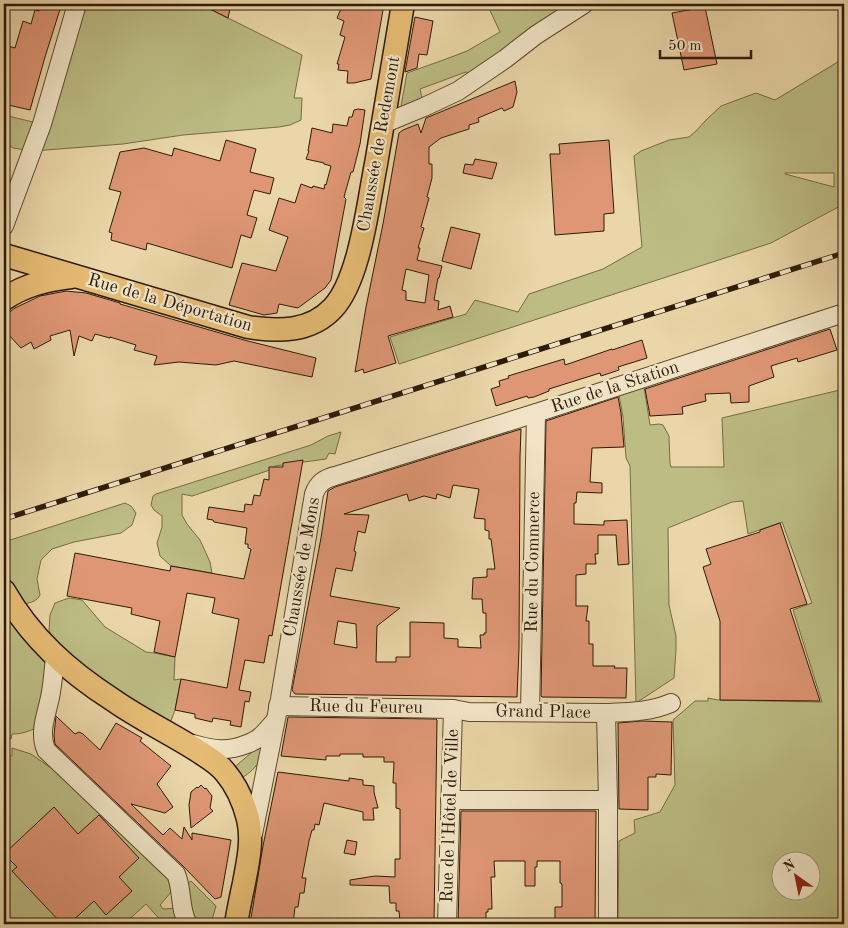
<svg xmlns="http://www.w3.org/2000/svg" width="848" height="928" viewBox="0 0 848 928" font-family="'Old Standard TT',serif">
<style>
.green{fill:#bcbc84;stroke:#756c44;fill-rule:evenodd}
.building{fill:#de9674;stroke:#2e1b05;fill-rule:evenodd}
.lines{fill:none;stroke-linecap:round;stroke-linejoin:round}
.minor-casing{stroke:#5d4a2e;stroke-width:20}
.major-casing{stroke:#2e1b05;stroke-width:25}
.minor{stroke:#f1e4c6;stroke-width:18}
.major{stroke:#e5bb74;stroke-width:22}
.rail-casing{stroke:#2e1b05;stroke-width:5.5}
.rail{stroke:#f1e4c6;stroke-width:4;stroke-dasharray:11;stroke-linecap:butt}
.labels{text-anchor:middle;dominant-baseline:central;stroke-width:4.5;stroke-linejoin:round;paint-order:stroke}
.street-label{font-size:18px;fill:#2e1b05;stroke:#f1e4c6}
</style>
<rect width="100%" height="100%" fill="#ead6a8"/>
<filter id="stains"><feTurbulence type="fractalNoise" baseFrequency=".004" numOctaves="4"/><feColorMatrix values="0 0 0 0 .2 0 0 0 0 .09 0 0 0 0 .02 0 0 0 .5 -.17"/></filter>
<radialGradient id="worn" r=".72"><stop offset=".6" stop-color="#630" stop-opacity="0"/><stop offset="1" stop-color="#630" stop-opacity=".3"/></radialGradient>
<g class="green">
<path d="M77,4H200L302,55L294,98H302L301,120L290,125L279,127L183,135L123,144L33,151L13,148L4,142V115L41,124Z"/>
<path d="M487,4H584L479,77L466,72L420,89L424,107L399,117L407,73L446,59L467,51L500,32Z"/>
<path d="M844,55V204L771,243L399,364L390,337L466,314L475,300L518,312L529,294L603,269L642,247L634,156L641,151L669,140L689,137L697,130L705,121L721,106L756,93L775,100L841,60ZM834,173V187L785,174V173Z"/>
<path d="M641,385L644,387L650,425L659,424L663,425L669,436L670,464L671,467H724L722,418L844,389V924H618L619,841L635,833L634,820L660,812L675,785L673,720L695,701H708V698L718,700L822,702L793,610L812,603L782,522L748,534L743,501L732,502L668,528L669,605L676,636V650L674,678L636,703L630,466L626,458L623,417L619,395ZM780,860H810V890H780Z"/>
<path d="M341,432L335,454L329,453L326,459L275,466L272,469L267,471L192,496L182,494V515L187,524L200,540L210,562L212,573L171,566L160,556L157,543L162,527V516L154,510L151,505L153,496L156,494L311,445L328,436Z"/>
<path d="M125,503L131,506L136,513L132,525L121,533L74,542L52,549L41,560L37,579L40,595C37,601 32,602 25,604L55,656L36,728C27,732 21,734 12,734L11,739L4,737V542Z"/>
<path d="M69,598L82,600L105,627L146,652L154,653L175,657L174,680L181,679L175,710L167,732L57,649L49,630L50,615L55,603Z"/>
<path d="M265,741C264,746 263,753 261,758C258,765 248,776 240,778L234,771L237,765Z"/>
<path d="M12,748L31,754L51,768L58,761L172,871V891L160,905L163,909L179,908L188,924H164L146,904L124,924H4V756H12Z"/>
<path d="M191,881L216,906L212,920L206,924H196L188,905V883Z"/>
</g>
<g class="building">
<path d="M41,4H56L61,6L45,57L30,110L4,104V45L15,48L23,21L31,24L35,10L39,11Z"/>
<path d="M200,4H231L228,18Z"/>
<path d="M343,4H384L371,79L354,83H347L348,71L338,70L339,64H337L345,37L340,35L344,21L337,18Z"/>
<path d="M705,7L717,64L684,70L672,13Z"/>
<path d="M415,17L433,21L427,55L419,54L417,68L405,72Z"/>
<path d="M515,81L517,92L513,107L504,111L502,108L478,118L479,122L469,125V129L441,138L429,147V164H432V178L427,197L429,198L421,227L424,228L418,248H420L417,260L442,266L439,278H438L434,300L439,301L438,310L450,306L453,317L388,336L396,363L364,373L363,369L355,372L366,307L383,224L399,133L403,130L418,124L421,133L426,118ZM406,269L429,275L425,303L406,300V291L402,290Z"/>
<path d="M358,109L365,110L360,144L353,172H351L344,197L346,199L331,280L325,288L298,308L279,304L277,313L264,315L229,305L242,263L276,271L288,237L269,230L279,198L295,203L301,184L312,188L313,186L324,189L325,184L326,185L331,166L324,164V163L306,159L309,151H308L312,128L332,133L333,124L347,126L349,117H352L354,110Z"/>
<path d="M226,140L256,149L250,172L274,178L270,194L254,190L247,215L257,218L251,238L241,235L232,268L147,243L146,250L111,240L112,233L109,232L121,192L109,189L120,152L144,148L172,156L174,148L220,161Z"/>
<path d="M609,140L614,213L604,214V231L555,235L550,154H560L559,144Z"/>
<path d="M475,159L497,163L492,179L463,173L465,164L473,165Z"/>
<path d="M451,227L480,234L471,269L442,261Z"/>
<path d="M66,291L86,293L120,303V304L244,340L316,358L312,377L234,361L216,365L179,362L154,365L157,356L134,350L136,345L110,337V338L95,334L92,341L79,336L74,356L70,330L50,336L51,340L34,349L31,342L21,348L4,330V316L15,308L40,296Z"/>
<path d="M830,329L837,350L798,362L797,358L771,366L774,377L749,386V402L731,403L730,393L705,394L706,401L682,407L683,414L650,416L645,389Z"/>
<path d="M642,340L647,358L618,367L619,370L601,376L600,373L549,389V391L534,397L528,398L527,396L496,406L491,389L500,386L499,381L509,378L508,376L564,359L565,365L612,349V350Z"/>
<path d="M618,397L621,413L624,447L592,448L590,482L602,483V493L577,492L576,503H574V524L604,525V521L627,520L629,564L618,565L616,535H598V554H595L596,564H586V574L576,575V606H588L586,621H589V644H593V666H615L614,668H627L626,698L542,697L541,696L546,421Z"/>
<path d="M521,429L520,457L519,648L517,697L295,694L292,690L321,538L328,491L335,487ZM453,485L479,489L474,518L485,519V530L489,531V539H491L495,569H487V577L473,578L472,599H482L483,613H486V633H484V635H480L481,648L458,647V639L444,638V623L410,622V657H396V662H376L377,626L400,608L330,596L336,568L352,571L356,552L354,551L358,531L365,533L369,515L344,514L407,494L409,501L424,496L436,499L437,494L450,498ZM338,621L356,624L357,648L334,644Z"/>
<path d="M303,460L272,636L269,635L264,663L245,660L239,690L251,692L249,702L245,701L241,727L230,725L231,721L213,718L212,722L195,718V714L175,710L181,679L227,688L239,619L212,613L215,598L187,593L175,657L154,652L160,621L131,614L132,608L67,596L75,553L170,571L171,566L244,579L251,549L248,548V544H245L247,528L214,522L213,520L207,519L209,507L244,512L245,504L252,505L254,495L260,496L264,479L269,480V467H283V463Z"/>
<path d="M780,523L807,604L790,609L820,701L720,700V621L703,567L711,564L706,549L760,532V530Z"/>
<path d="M56,716L75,734L79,732L83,734L100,750L116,723L142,738L140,741L171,766L157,784L173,807L165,813L131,804L163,835L170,828L182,839L184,827L192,840V833L231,840L221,897L215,899L183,866L55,744L54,735Z"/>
<path d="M288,717L436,719L437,720L434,924H409V921L400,922L399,911H396V903H390L389,886L350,885V880L375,876L395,877V859H400V809L396,808V783H393L394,762H384V757H363V754H340V756H326V760L281,756Z"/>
<path d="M642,721L672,722L671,775L656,774V777H648V810L619,809L618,723Z"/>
<path d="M278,772L349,781V778L363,780V785L374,786V792L378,808H373L374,820H363V812L324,803L319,825L315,824L314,830H312L309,841L302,878H306L304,893H300L298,907H295L293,924H250L263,846Z"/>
<path d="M201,785L205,789L206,788L212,796L210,808L213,811L191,828L189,805L191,792L197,787L198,788Z"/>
<path d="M54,807L78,834L99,815L139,858L119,877L132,891L106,915L94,901L69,924H62L12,871L17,867L4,854Z"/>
<path d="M461,811H596L595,924H555V907H562V885L561,883H560V861H537V867H535V886H525V861H494L495,877H491L492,909H488V912H486V922H473V924H458Z"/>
<path d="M347,840L357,842L355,855L344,853Z"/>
</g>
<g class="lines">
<g class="minor-casing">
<g id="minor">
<path d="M383,124L424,107L458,91L505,59L536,35L584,4"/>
<path d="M4,226L42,124L77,4"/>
<path d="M55,656C54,668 53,680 51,692C48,712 38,730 46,750L176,874C183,890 179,909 188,924"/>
<path d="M278,706L453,709L469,712L606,713L608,800V924"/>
<path d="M530,712L536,413"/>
<path d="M606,713C629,712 650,712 671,703"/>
<path d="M193,744C214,750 227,752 247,744C252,742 257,740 261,736C266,732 270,726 275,721"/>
<path d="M450,800H608"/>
<path d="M253,834L280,699L314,494C318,483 324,479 335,476L536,413L844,313"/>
<path d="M447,924L453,709"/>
</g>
</g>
<g class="major-casing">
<g id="major">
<path d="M4,255L248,327C278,332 311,332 333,308C360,279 368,204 376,164C385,111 394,57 403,4"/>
<path d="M4,299C25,285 46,280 71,277"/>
<path d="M4,591C31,638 68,671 113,700C140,719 170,733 198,751C207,757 218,763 225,772C236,785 244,803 248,819C253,840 248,862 244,883C241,897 238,911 236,924"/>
</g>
</g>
<use href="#minor" class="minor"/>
<use href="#major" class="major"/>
<g class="rail-casing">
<path id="rail" d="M4,519L844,253"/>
</g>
<use href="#rail" class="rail"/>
</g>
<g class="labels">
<g class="street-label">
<text transform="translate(379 144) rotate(-80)">Chaussée de Redemont</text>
<text transform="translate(170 303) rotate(16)">Rue de la Déportation</text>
<text transform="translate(615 387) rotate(-18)">Rue de la Station</text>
<text transform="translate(533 562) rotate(-89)">Rue du Commerce</text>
<text transform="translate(302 567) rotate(-80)">Chaussée de Mons</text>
<text transform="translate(366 707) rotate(1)">Rue du Feureu</text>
<text transform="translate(543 712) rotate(1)">Grand Place</text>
<text transform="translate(450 816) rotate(-88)">Rue de l'Hôtel de Ville</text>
</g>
</g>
<rect width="848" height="928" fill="none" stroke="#ead6a8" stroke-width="20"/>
<rect x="5" y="5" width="838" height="918" fill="none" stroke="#2e1b05" stroke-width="2.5"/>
<rect x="10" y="10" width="828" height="908" fill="none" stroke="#2e1b05"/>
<g transform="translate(796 876) rotate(327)"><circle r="24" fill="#f1e4c6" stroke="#a39479"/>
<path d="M0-4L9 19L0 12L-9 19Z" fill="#8f2418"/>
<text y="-8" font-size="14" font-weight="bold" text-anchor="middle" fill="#2e1b05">N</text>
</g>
<path d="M660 50v8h91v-8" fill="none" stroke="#2e1b05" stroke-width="2.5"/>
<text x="668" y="50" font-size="15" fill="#2e1b05" stroke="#f1e4c6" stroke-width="4" paint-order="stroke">50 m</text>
<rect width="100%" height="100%" filter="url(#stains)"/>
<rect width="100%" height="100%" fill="url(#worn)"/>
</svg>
